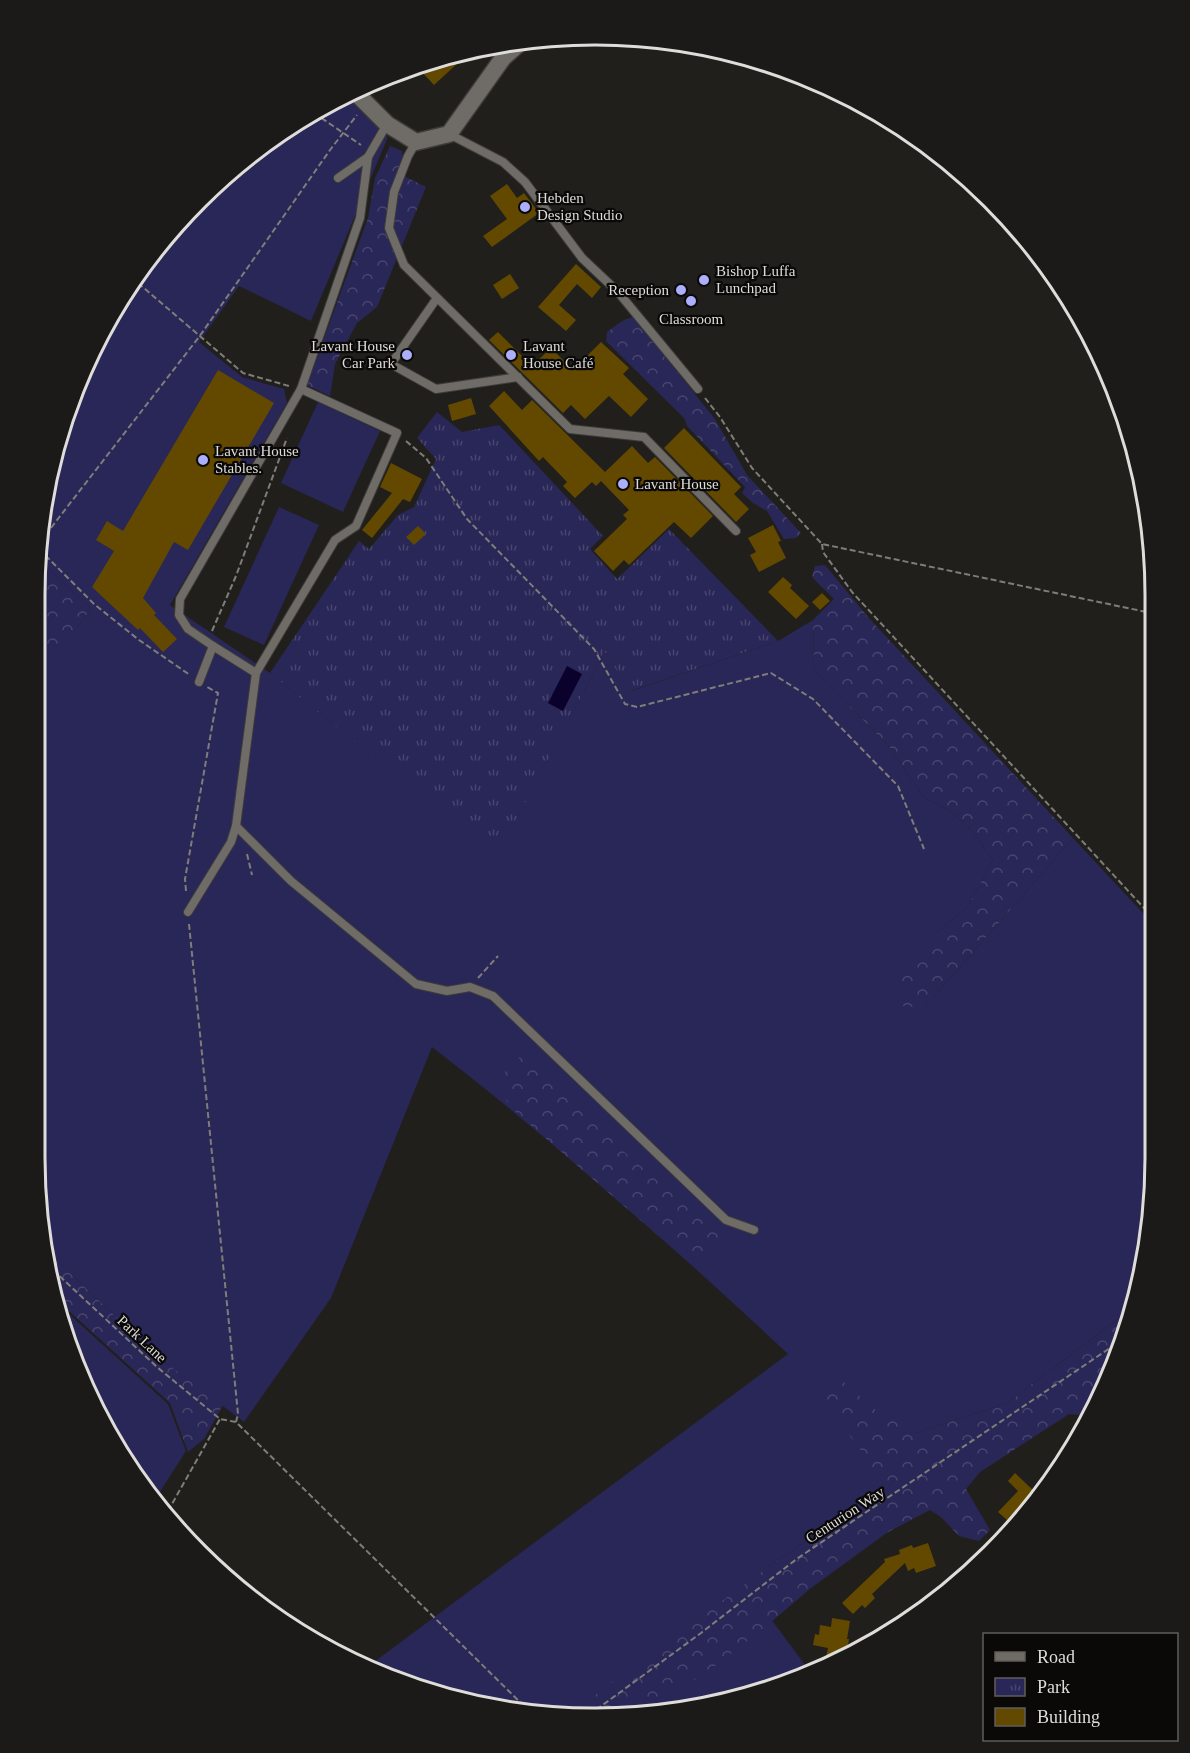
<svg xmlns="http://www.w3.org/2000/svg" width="1190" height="1753" viewBox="0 0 1190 1753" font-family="'Times New Roman',serif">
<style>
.grass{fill:#292658}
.forest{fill:url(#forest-crowns)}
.park{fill:url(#park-tufts)}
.water{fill:#0a012d}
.building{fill:#634900}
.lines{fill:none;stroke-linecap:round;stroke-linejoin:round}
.lane-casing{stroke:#3e3c39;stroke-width:10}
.street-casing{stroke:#3e3c39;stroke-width:19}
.path{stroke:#7e7d79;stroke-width:2;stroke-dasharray:6 3;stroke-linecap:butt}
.lane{stroke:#6f6c67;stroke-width:8}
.street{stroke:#6f6c67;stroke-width:16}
.poi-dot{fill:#acaffb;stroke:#0a0907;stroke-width:2}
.labels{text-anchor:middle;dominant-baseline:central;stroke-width:4.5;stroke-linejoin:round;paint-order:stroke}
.poi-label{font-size:15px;fill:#deddda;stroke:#0a0907;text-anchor:start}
.street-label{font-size:15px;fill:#deddda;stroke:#0a0907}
.rim{fill:none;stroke:#deddda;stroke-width:3}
</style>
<defs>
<pattern id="forest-crowns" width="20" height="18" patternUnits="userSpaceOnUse" patternTransform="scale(1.5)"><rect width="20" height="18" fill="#292658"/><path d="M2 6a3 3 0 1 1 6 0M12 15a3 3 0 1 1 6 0" fill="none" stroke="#48456f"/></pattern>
<pattern id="park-tufts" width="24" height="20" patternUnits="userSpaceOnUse" patternTransform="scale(1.5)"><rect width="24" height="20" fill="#292658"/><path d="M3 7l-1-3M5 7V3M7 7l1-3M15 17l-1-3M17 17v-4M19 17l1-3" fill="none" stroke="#48456f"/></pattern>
</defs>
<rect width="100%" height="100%" fill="#211f1b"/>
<g class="grass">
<path d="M345,96L388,137L311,321L239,286L199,342L242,377L284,389L287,403L170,605L270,673L496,856L605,652L631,691L778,641L813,620L814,667L819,676L888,745L924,798L948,809L971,830L993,860L967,908L933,935L924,1008L1073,838L1155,926V1158L1145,1267L1130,1310L1007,1403L916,1433L885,1488L768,1567L760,1604L808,1669L705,1708L558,1717L381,1676L366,1668L788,1354C674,1247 556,1143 432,1047L331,1298L244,1422L159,1358L50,1254L34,1158V683L91,609L38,558L45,486L92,347L198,199L283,129Z"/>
<path d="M318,402L380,431L343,512L281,483Z"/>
<path d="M279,507L319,525L264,645L224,627Z"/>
<path d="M58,1304L168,1404L186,1451L156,1498L129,1470L108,1427L111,1423L102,1415L64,1338Z"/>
</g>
<g class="forest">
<path d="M390,146L402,151L406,177L426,187L377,307L357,323L335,364L330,396L307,385L368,218L375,178Z"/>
<path d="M633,317L715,419L747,475L801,533L796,538L784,539L767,511L753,503L742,493L745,487L688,427L684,418L606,341L607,332L622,321Z"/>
<path d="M38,558L91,609L35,683L34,595Z"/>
<path d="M825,565L868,617L1073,838L924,1008L902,1006L894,974L933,935L967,908L993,860L971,830L948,809L924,798L888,745L819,676L814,667L813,620L834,599L812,577L815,566Z"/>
<path d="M527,1050L623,1151L723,1236L699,1271L507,1105L505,1071Z"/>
<path d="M50,1254L159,1358L223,1405L204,1439L188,1452L170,1403L58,1301Z"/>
<path d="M1130,1310L1098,1406L1091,1416L1069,1414L980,1472L966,1489L990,1530L979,1541L959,1536L941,1517L930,1510L888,1532L811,1588L764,1628L715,1666L647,1711L569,1717L584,1703L768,1567L885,1488L859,1448L819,1395L824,1384L838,1377L879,1413L916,1433L1007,1403Z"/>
</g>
<path class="park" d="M437,412L462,432L499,425L603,536L590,549L617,579L669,529L778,641L630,691L605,652L496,857L270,673L359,541L369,549L398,515L414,507L436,459L417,438Z"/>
<path class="water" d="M567,666L582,674L563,711L548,703Z"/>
<g class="building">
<path d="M473,49L434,85L421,71L431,62Z"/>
<path d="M507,184L517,198L524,193L539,213L492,247L483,236L507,219L490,196Z"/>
<path d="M576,264L601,287L592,298L577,284L559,305L576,320L566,331L538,307Z"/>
<path d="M510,274L519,288L502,299L493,285Z"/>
<path d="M498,332L532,366L551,348L573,370L601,342L629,368L623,374L648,399L631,417L609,396L585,419L571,405L563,413L489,340Z"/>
<path d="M218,370L274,403L188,550L174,542L143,598L156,613L154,615L177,639L163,652L140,628L138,630L92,587L114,551L96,540L107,521L123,531Z"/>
<path d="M504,391L522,410L532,400L605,472L632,446L648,463L655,457L713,516L691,538L674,522L629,565L624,560L613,571L594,551L627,519L623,515L629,510L601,481L596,486L592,482L575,498L563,486L567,482L543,457L539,461L489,406Z"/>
<path d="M471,398L476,414L452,421L448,405Z"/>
<path d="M684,428L741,487L734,494L749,509L736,522L664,448Z"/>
<path d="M391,463L422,479L410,502L403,499L372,538L362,530L392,493L380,487Z"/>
<path d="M773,525L781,541L778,542L786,558L759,572L750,555L756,552L748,538Z"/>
<path d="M418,526L426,534L414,545L406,537Z"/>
<path d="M783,577L792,585L790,588L809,606L796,619L768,592Z"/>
<path d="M822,593L830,601L820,610L812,602Z"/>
<path d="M1015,1473L1035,1492L1023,1504L1026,1506L1019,1516L1015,1512L1007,1520L998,1512L1018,1491L1008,1481Z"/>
<path d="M928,1543L936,1566L916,1573L914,1568L908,1571L905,1563L872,1594L875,1598L865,1608L862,1605L853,1614L842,1603L885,1562L884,1559L900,1554L899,1550L912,1545L913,1548Z"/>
<path d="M832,1618L850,1621L847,1639H849L847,1651L843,1650L842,1656L825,1662L828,1648L813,1645L815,1634L819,1635L820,1625L831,1627Z"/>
</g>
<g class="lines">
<g class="lane-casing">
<g id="lane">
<path d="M449,134L503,162L525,182L582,258L618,292L698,389"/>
<path d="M416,142L408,156L394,192L389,228L404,265L570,429L644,437L736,531"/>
<path d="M338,178L368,157"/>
<path d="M437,298L391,364L436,389L518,377"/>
<path d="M213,646L256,673L335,540L356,526L397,433L301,389"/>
<path d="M199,682L213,646L188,629L179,615L180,599L301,389L360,218L368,157L387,124"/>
<path d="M236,826L291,881L416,984L447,991L470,987L493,996L726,1220L754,1230"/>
<path d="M188,912L231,842L236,826L256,673"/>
</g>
</g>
<g class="street-casing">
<path id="street" d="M354,91L387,124L416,142L449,134L503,58L521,42"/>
</g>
<g class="path">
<path d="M314,113L361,145"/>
<path d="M138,283L243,373L289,386"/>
<path d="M705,398L720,417L752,468L822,544L1156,614"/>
<path d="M406,441L426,458L467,519L594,649L625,704L637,707L771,673L813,699L898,786L924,849"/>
<path d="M40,542L199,337L330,150L357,115"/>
<path d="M822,544L823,552L852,592L1156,921"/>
<path d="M39,549L94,604L139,640L190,675"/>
<path d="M212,631L236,576L287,438"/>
<path d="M247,854L252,875"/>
<path d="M186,891L185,879L218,693L207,687"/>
<path d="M189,924L238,1414L236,1422"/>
<path d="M478,978L498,956"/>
<path d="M53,1270L157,1367L220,1419L236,1422L528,1710"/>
<path d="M168,1511L220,1419"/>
<path d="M589,1715L701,1633L798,1558L1119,1342"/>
</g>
<use href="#lane" class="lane"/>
<use href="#street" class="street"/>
</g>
<g class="poi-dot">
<circle cx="525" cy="207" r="6"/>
<circle cx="704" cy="280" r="6"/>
<circle cx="681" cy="290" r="6"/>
<circle cx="691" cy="301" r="6"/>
<circle cx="407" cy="355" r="6"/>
<circle cx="511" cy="355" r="6"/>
<circle cx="203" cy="460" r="6"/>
<circle cx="623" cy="484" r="6"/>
</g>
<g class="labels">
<g class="poi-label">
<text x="537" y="198">Hebden<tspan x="537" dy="17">Design Studio</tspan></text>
<text x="716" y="271">Bishop Luffa<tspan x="716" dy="17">Lunchpad</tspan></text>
<text x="669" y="290" text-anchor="end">Reception</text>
<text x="691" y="319" text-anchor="middle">Classroom</text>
<text x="395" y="346" text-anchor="end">Lavant House<tspan x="395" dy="17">Car Park</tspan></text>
<text x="523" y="346">Lavant<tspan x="523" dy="17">House Café</tspan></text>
<text x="215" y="451">Lavant House<tspan x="215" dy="17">Stables.</tspan></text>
<text x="635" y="484">Lavant House</text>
</g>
<g class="street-label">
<text transform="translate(142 1339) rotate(43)">Park Lane</text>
<text transform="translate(845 1515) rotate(-33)">Centurion Way</text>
</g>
</g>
<path d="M0 0H1190V1753H0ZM595 45H595A550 550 0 0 1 1145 595V1158A550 550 0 0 1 595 1708H595A550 550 0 0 1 45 1158V595A550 550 0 0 1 595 45Z" fill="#1b1a18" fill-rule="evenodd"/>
<path class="rim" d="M595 45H595A550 550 0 0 1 1145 595V1158A550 550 0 0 1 595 1708H595A550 550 0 0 1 45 1158V595A550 550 0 0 1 595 45Z"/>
<rect x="983" y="1633" width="195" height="108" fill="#0a0907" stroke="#5f5e5b" stroke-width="1.5"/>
<rect x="995" y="1652" width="30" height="9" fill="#6f6c67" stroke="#5f5e5b" stroke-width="1.5"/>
<text x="1037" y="1663" font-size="18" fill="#deddda">Road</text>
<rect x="995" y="1678" width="30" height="18" fill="url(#park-tufts)" stroke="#5f5e5b" stroke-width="1.5"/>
<text x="1037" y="1693" font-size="18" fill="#deddda">Park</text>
<rect x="995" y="1708" width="30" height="18" fill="#634900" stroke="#5f5e5b" stroke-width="1.5"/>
<text x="1037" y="1723" font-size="18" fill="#deddda">Building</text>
</svg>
